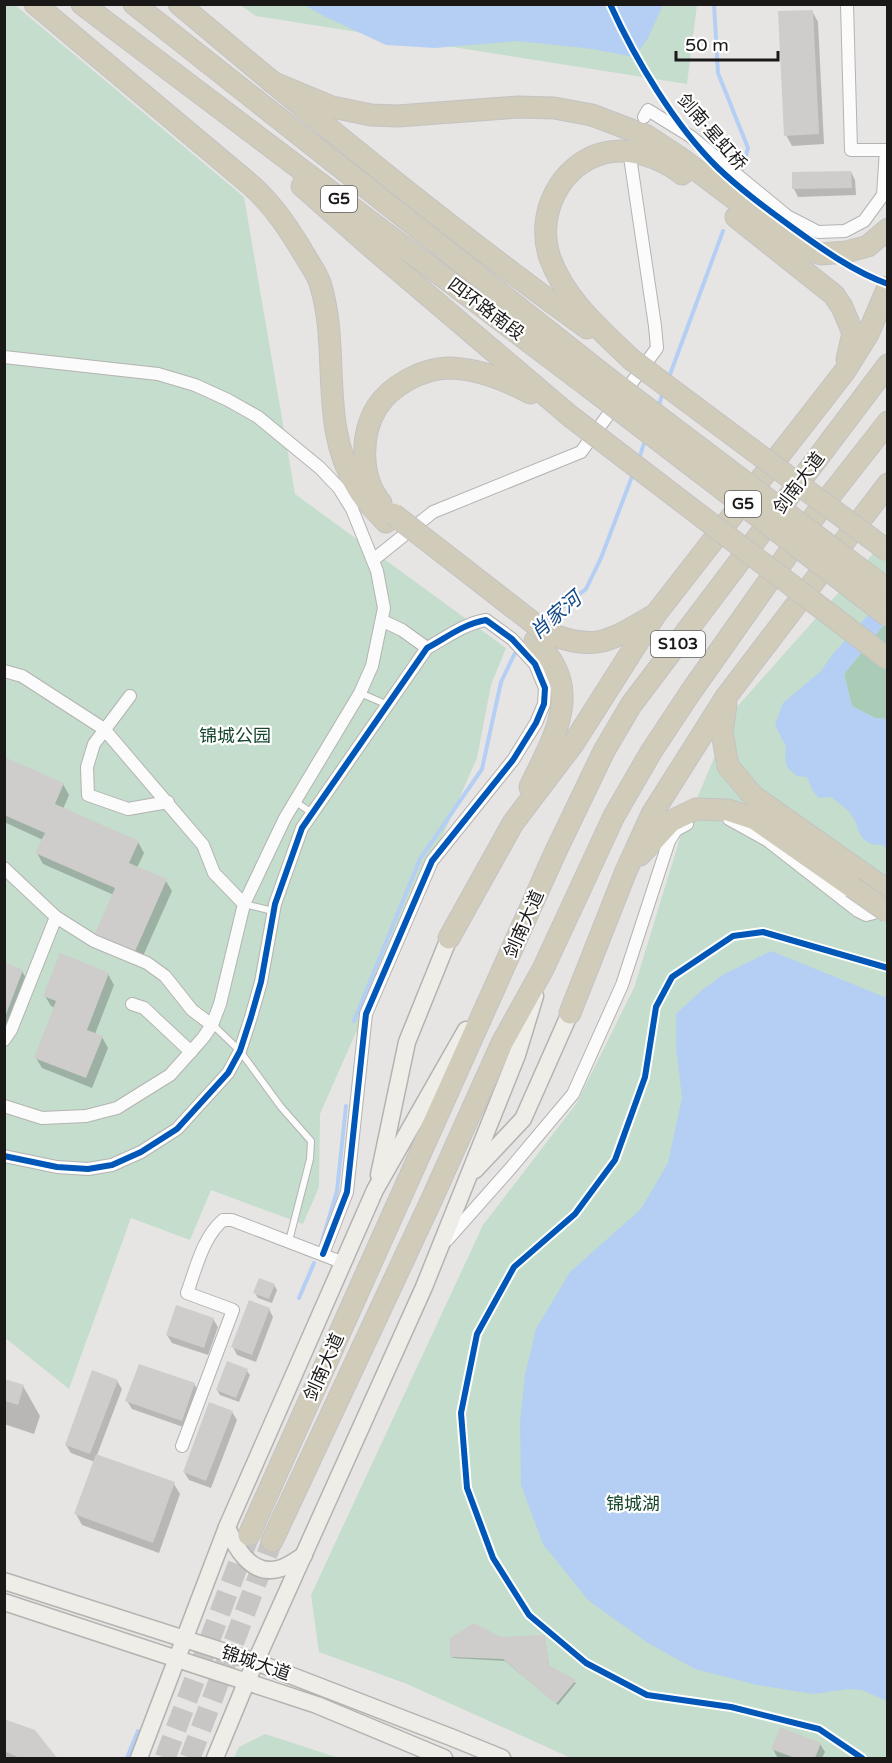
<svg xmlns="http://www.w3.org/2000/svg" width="892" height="1763" viewBox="0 0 892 1763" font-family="'Varela Round','Noto Sans SC',sans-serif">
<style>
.green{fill:#c4ddcc}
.forest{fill:#aaccb7}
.water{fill:#b4cff3}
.shadow{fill:#0003}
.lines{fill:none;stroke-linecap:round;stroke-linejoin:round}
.stream{stroke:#b4cff3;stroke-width:4}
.building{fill:#cfcdcc}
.highway-tunnel{stroke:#c8c6c5;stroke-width:21;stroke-dasharray:21 10;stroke-linecap:butt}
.lane-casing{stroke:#b4b3b2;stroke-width:8}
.street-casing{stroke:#b4b3b2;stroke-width:14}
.secondary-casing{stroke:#b4b3b2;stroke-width:19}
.highway-casing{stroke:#c4c3c3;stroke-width:23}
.lane{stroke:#fbfbfb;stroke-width:6}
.street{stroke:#fbfbfb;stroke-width:12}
.secondary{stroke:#efede7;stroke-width:16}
.highway{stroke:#d1cbba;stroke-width:21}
.highway-bridge-casing{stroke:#c4c3c3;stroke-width:23;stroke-linecap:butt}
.highway-bridge{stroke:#d1cbba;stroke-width:21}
.cycleway-casing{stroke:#fff;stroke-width:10}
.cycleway{stroke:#0057b8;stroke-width:6}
.labels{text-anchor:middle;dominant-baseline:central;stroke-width:4.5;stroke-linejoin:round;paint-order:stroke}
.shield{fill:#fff;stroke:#5f5e5d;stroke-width:1.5}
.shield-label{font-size:16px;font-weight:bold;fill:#1a1918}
.street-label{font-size:18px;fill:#1a1918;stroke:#fff}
.park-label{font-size:18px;fill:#16472d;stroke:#fff}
.water-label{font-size:20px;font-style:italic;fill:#134986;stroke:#fff}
</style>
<rect width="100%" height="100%" fill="#e7e5e4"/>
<g class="green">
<path d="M4,5H15L244,197L295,494L506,648L491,685L477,758L320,1114L319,1187L303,1224L211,1190L190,1240L131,1218L69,1389L4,1337Z"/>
<path d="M240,5H697L687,84L256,16Z"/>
<path d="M887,538V1758H571L407,1684L319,1652L311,1595L483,1225L576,1104L634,988L680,838L735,709Z"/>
<path d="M265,1734L339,1758H234L239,1747Z"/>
</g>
<path class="forest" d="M887,621V719L875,718L852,706L844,674Z"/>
<g class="water">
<path d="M304,5H663L648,38L634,57L593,49L518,41L435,48L386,45L324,16Z"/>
<path d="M887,594V621L844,674L852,706L875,718L887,719V850L883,845C855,845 862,828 850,813C845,807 837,802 831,797L819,798L813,791L807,777L797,776L787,767L785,759L786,747L775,725L783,703L820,672L833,654Z"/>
<path d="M771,951L887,998V1701L862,1690L848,1689L814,1694L757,1685L695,1669L648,1643L588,1600L543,1544L521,1485L520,1422L525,1375L536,1329L570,1272L641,1209L668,1163L682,1098L676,1047V1014L701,991L724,974Z"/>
</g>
<g class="shadow">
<path d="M812,11L818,22L824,144L792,146L786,135Z"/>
<path d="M851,172L855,180L856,195L798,197L794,189Z"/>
<path d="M4,759L63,784L69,795L63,809L138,842L144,853L137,868L166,881L172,891L139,965L114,895L43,864L37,853L43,840L4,822Z"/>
<path d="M4,964L22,971L28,982L10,1029L4,1027Z"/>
<path d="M108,974L114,985L95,1034L102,1037L108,1048L92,1088L42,1068L36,1058L55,1008L51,1006L45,996Z"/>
<path d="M274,1285L277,1290L272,1303L258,1298L255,1293Z"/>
<path d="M269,1309L273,1317L256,1362L237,1355L233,1347Z"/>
<path d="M213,1319L218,1327L208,1355L172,1343L167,1335Z"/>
<path d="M247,1371L250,1375L239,1402L220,1395L217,1390Z"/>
<path d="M4,1380L23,1386L40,1416L34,1434L4,1424Z"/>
<path d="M117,1381L122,1389L97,1455L174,1484L180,1494L159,1553L82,1525L76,1514L95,1462L71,1453L66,1445Z"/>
<path d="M194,1384L199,1392L186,1428L132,1409L127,1401Z"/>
<path d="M232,1412L237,1420L211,1488L189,1480L184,1472Z"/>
<path d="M501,1638H545L549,1666L576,1683L558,1705L505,1661L453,1658L451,1656Z"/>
<path d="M4,1721L34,1731L55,1758H4Z"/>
<path d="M820,1744L825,1752L822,1758H781L777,1757L773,1749Z"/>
</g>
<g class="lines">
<g class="stream">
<path d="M714,4L718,73L748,148L742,170"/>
<path d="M668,380L723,231"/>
<path d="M658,408L663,392"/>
<path d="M639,459L645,440"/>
<path d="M544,622L586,589L601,558L633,474"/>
<path d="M354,1021L420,859L482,769L501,682L514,655L518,650"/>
<path d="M322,1241L337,1191L346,1106"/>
<path d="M299,1298L314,1263"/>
<path d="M127,1758L138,1731"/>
</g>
</g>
<g class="building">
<path d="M813,10L819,134L784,136L778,11Z"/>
<path d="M851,171L852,188L792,189V172Z"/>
<path d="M4,757L64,783L55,804L139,841L129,863L167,879L133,956L93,938L115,888L35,853L45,833L4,815Z"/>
<path d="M60,953L109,973L87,1030L103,1036L86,1078L34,1058L56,1001L43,996Z"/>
<path d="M4,962L23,970L5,1017H4Z"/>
<path d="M259,1278L275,1284L269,1299L253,1293Z"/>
<path d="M249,1300L270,1308L252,1355L231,1347Z"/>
<path d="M176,1305L214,1318L204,1348L166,1335Z"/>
<path d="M227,1361L248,1369L236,1398L216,1390Z"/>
<path d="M139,1364L195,1383L182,1421L125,1401Z"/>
<path d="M92,1370L118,1380L90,1454L65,1445Z"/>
<path d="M5,1379L24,1385L18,1405L5,1401Z"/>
<path d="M209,1402L233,1411L206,1481L183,1472Z"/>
<path d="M96,1454L175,1482L153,1543L74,1514Z"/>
<path d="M474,1623L501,1637L545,1635L549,1665L576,1680L556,1704L503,1659L450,1657V1638Z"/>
<path d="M4,1719L35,1730L57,1758H20L4,1751Z"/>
<path d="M780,1727L821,1743L815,1758H795L771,1749Z"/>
</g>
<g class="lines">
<g class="highway-tunnel">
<path d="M165,1758L249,1536"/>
<path d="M190,1758L272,1541"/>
</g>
<g class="lane-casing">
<g id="lane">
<path d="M360,693L388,705"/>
<path d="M296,802L312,813"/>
<path d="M244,904L273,911"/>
<path d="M213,1025L240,1051L281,1107L311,1141L310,1159L289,1241"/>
</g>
</g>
<g class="street-casing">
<g id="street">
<path d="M644,117L648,110L690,136L787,216L818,232L845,231L864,221L883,195L886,150H851L847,4"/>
<path d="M4,357L158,374L195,385L228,400L258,417L320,468L339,488L352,509L377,571L384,608L372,666L360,693L285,818L244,904L220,1004L212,1025L203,1038L170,1075L117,1108L86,1116L42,1118L4,1106"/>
<path d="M373,560L433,512L581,452L657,348L655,326L630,157"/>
<path d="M383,621L402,630L427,648"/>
<path d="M4,671L22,676L104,729L203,845L214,873L244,904"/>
<path d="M130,696L94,744L87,767L88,795L128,809L168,802"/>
<path d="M729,819L767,840L858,911L866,915L874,913L882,902"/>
<path d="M4,868L56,917L94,941L147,963L165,976L192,1010L212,1025"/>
<path d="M132,1004L144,1008L191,1052"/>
<path d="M4,1040L11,1030L56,917"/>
<path d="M4,1156L57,1167L88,1169L112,1165L141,1152L177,1129L228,1073L240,1051L251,1017L261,982L275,904L302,828L427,648C446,638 463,624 486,620L512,639L535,664L545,688L544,704L536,723L513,760L432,861L366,1014L347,1192L323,1254"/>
<path d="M447,1240L510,1169L573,1094L622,985L669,841L676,830L687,824"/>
<path d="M182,1446L233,1310L187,1293C196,1268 203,1237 223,1220H232L344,1263"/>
</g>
</g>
<g class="secondary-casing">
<g id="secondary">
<path d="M475,1170L523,1119L570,1013"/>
<path d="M379,1175L407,1042L449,938"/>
<path d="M227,1527C235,1547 251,1576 278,1569C288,1567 296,1560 304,1555"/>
<path d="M4,1581L256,1662L453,1738L502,1758"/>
<path d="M4,1602L317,1705L444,1758"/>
<path d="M139,1758L227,1527L375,1190L466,1030"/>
<path d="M215,1758L246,1683L424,1287L517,1055L535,996"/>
</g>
</g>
<g class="highway-casing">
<g id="highway">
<path d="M35,4L252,186C275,207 291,232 307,259C311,266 317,274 320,283C341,349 318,426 357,487C364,500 376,511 386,522"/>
<path d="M82,4L597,393"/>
<path d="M134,4L614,383"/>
<path d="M179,4C312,116 447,227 587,328"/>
<path d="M272,82L332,107L371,115L398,116L518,107L554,108L592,115L647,136L679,157L796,245L821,254L846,252L868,246L888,229"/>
<path d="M302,186L371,247L570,416"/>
<path d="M736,217L834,295L842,307L853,333L847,359"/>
<path d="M632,360C601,330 565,300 550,258C535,215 560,164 604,153C629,146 663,158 682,174"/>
<path d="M381,503C360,478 360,435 377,407C391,386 421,369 447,368C476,368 506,380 530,393"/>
<path d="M545,632C595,652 608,642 651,617"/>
<path d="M726,704L722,733L728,766L753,796L888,891"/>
<path d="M530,787C554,736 586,689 535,641"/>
<path d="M640,855L671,821L696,809L728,810L755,819L852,887"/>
<path d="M449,938L513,823L573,744L655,615L845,371L868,334L888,287"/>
<path d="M570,1013L626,871L652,814L726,697L888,484"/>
<path d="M249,1535L555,853L604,751L631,705L888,365"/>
<path d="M272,1541L431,1201L502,1043L543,969L614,816L651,752L690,693L819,510L888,422"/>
</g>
</g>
<use href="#lane" class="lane"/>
<use href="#street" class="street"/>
<use href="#secondary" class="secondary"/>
<use href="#highway" class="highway"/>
<g class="highway-bridge-casing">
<g id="highway-bridge">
<path d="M632,360L888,551"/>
<path d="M614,383L888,590"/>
<path d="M597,393L888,616"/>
<path d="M570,416L888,659"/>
<path d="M393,514L545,632"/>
<path d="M852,887L888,912"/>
</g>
</g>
<use href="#highway-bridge" class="highway-bridge"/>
<g class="cycleway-casing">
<g id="cycleway">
<path d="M610,4C635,59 675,126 718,168C741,190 767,209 793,228C822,249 854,272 888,284"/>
<path d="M4,1156L57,1167L88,1169L112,1165L141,1152L177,1129L228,1073L240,1051L251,1017L261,982L275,904L302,828L427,648C446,638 463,624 486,620L512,639L535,664L545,688L544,704L536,723L513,760L432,861L366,1014L347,1192L323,1254"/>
<path d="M862,1758L819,1729L731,1707L647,1695L586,1663L529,1615L493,1558L467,1488L461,1413L477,1334L514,1267L575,1214L615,1160L645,1077L656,1007L672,977L733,936L763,932L888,968"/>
</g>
</g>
<use href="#cycleway" class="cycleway"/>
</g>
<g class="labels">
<g class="shield">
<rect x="321" y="186" width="36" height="26" rx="4.5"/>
<rect x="725" y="491" width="36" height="26" rx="4.5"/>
<rect x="651" y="631" width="54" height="26" rx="4.5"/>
</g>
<g class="shield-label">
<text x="339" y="199">G5</text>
<text x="743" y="504">G5</text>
<text x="678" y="644">S103</text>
</g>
<g class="street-label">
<text transform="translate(712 132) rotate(49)">剑南·星虹桥</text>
<text transform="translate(486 309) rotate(37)">四环路南段</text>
<text transform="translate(799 483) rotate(-53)">剑南大道</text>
<text transform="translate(524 924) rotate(-66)">剑南大道</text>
<text transform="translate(324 1367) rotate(-66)">剑南大道</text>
<text transform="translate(256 1663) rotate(19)">锦城大道</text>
</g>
<g class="park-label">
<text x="235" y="736">锦城公园</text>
<text x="633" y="1504">锦城湖</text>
</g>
<g class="water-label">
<text transform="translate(556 616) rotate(-41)">肖家河</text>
</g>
</g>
<rect width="892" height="1763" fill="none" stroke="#1a1918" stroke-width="12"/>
<path d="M676 51v9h102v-9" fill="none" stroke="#1a1918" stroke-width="3"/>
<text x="685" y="51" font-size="18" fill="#1a1918" stroke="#ffffff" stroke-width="4.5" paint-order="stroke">50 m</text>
</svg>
